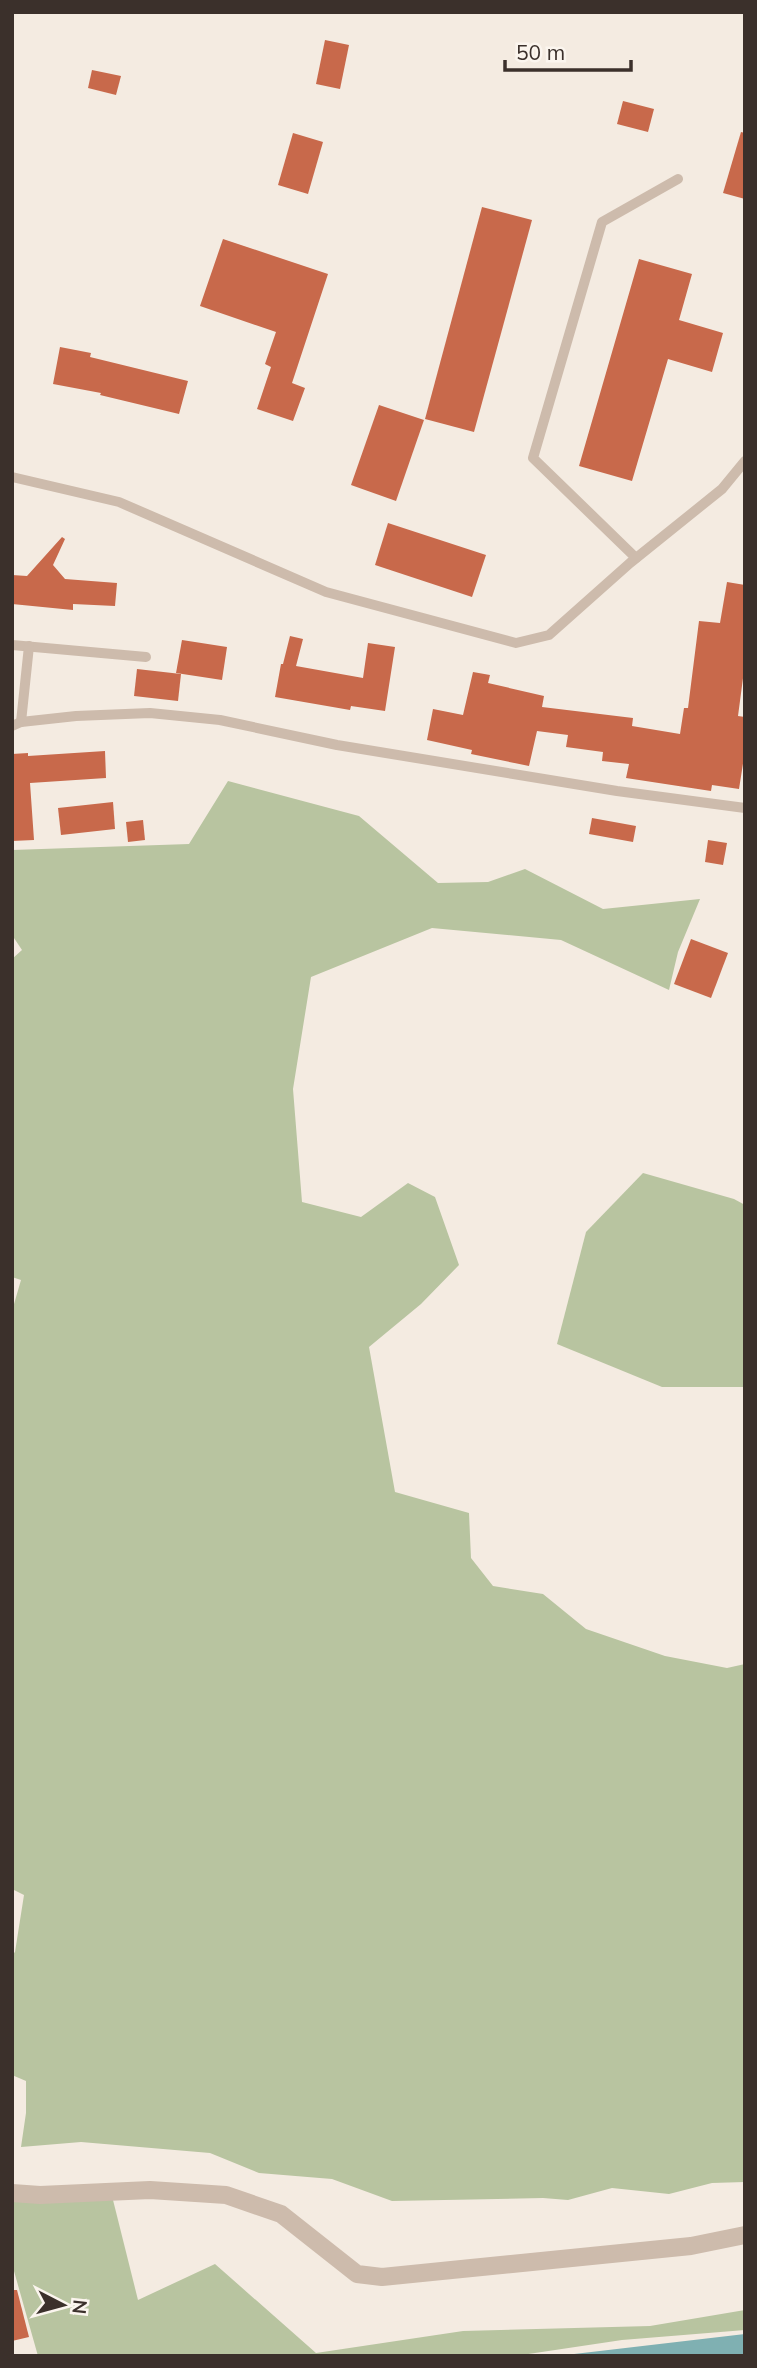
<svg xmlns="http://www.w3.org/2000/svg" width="757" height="2368" viewBox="0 0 757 2368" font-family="Mulish,sans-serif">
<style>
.green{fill:#b8c4a0}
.water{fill:#7fb0b2}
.building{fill:#c8694b}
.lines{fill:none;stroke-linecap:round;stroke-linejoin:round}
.lane{stroke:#cdbbac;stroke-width:10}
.street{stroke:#cdbbac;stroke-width:18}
</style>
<rect width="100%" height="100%" fill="#f4ebe1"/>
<g class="green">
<path d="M228,781L359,816L438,883L488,882L525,869L603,909L700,899L678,952L669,990L561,940L432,928L311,977L293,1089L302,1202L361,1217L408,1183L435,1197L459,1265L421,1304L369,1347L395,1492L469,1513L471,1558L493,1586L543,1594L586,1629L665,1656L727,1668L745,1664V2182L712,2183L669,2194L612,2188L568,2200L543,2198L392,2201L332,2179L259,2173L210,2153L81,2142L21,2147L26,2113V2081L12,2075V1955L15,1952L24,1895L12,1889V1311L21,1280L12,1277V959L22,950L12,935V850L189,844Z"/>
<path d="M643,1173L734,1199L745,1205V1387H662L557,1344L586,1232Z"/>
<path d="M111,2192L138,2300L215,2264L316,2353L463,2331L650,2326L745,2310V2330L622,2340L515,2356H38L12,2264V2194Z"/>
</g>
<path class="water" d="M745,2334V2356H557Z"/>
<g class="building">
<path d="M325,40L349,45L340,89L316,84Z"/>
<path d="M92,70L121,76L116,95L88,88Z"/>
<path d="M623,101L654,109L648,132L617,124Z"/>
<path d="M741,132L745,133V199L723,193Z"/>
<path d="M293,133L323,142L308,194L278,185Z"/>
<path d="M482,207L532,220L474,432L425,419Z"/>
<path d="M223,239L328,274L292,383L305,388L293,421L257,409L271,367L265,364L276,332L200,306Z"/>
<path d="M639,259L692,274L679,320L723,333L712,372L668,359L632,481L579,466Z"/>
<path d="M60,347L91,353L90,357L188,381L179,414L100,395L101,393L53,384Z"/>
<path d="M379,405L424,420L396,501L351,485Z"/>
<path d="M388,523L486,555L472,597L375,565Z"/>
<path d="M62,537L65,539L53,565L65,579L117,583L115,606L73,604V610L12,604V575L27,576Z"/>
<path d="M727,582L745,585V663L738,716L745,717V751L739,789L712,785L711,791L626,778L629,764L602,761L603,752L566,747L568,735L537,731L529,766L471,754L472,750L427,740L433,709L463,715L473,672L490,675L488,683L544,696L542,707L633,718L632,726L680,734L684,708H688L699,621L720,623Z"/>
<path d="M290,636L303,639L296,666L363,678L368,643L395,647L385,711L351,706L350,710L275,697L281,664H283Z"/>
<path d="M182,640L227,647L222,680L176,673Z"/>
<path d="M137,669L181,674L178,701L134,696Z"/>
<path d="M105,751L106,778L30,783L34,840L12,841V754L28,753V756Z"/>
<path d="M113,802L115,829L61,835L58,808Z"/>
<path d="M592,818L636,826L633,842L589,834Z"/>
<path d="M143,820L145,840L128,842L126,822Z"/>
<path d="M708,840L727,843L723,865L705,862Z"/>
<path d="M691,939L728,953L711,998L674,984Z"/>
<path d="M12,2290H17L29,2337L12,2341Z"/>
</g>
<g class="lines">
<g class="lane">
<path d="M12,477L119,502L326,592L516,643L549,635L630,563L722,489L745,461"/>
<path d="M636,558L533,458L602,222L678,179"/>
<path d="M12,645L146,657"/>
<path d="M21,722L29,646"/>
<path d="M12,726L21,722L76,716L150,713L220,720L337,745L617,791L745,808"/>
</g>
<path class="street" d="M12,2193L40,2195L150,2190L226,2195L281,2214L357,2274L382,2277L691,2246L745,2235"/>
</g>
<rect width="757" height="2368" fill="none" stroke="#3b302b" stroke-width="28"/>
<g transform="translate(63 2305) rotate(96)" stroke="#fbf5ee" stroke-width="5" paint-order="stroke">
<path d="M0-5L12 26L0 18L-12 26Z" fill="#3b302b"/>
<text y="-10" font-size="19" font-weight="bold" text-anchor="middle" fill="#3b302b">N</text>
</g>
<path d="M505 60v10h126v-10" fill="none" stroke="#3b302b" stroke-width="3.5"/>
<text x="516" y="60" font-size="21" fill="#3b302b" stroke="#fbf5ee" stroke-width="5" paint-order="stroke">50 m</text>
</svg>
